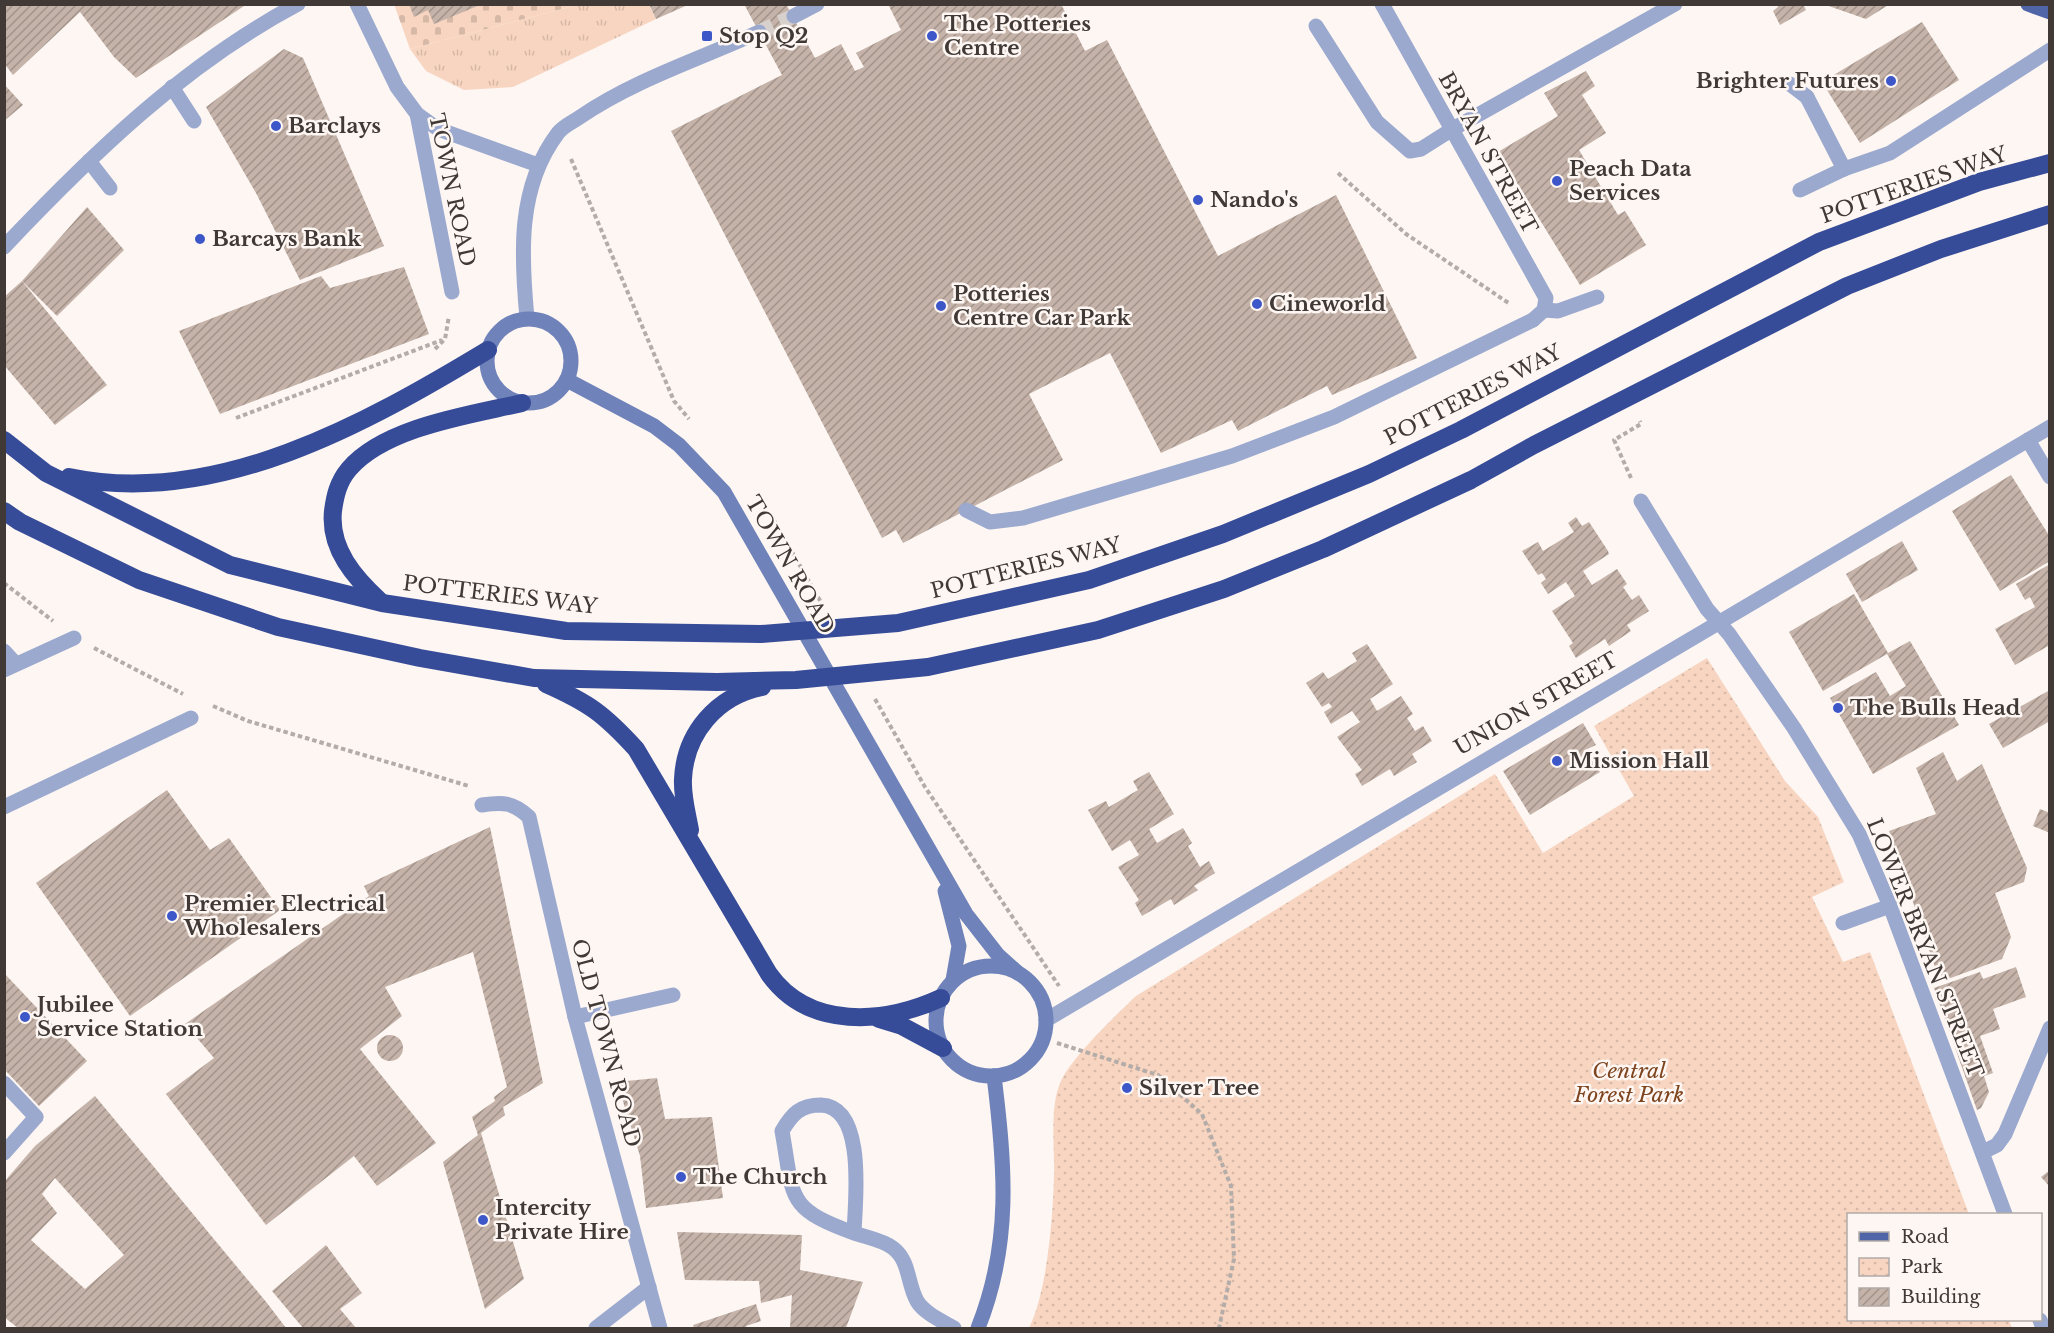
<svg xmlns="http://www.w3.org/2000/svg" width="2054" height="1333" viewBox="0 0 2054 1333" font-family="'Libre Baskerville',serif">
<style>
.grass{fill:url(#grass-tufts)}
.cemetery{fill:url(#cemetery-stones)}
.park{fill:url(#park-dots)}
.building{fill:url(#building-hatch);fill-rule:evenodd}
.lines{fill:none;stroke-linecap:round;stroke-linejoin:round}
.street-tunnel{stroke:#d7d0cc;stroke-width:15;stroke-dasharray:15 8;stroke-linecap:butt}
.path{stroke:#b3aca8;stroke-width:4;stroke-dasharray:4.5 3;stroke-linecap:butt}
.lane{stroke:#9ba9cf;stroke-width:15}
.street{stroke:#9ba9cf;stroke-width:15}
.secondary{stroke:#6f82b9;stroke-width:15}
.primary{stroke:#5065a8;stroke-width:15}
.highway{stroke:#374c98;stroke-width:18}
.poi-dot{fill:#3d57c9;stroke:#fdf6f2;stroke-width:2}
.labels{text-anchor:middle;dominant-baseline:central;stroke-width:5;stroke-linejoin:round;paint-order:stroke}
.poi-label{font-size:21px;font-weight:bold;fill:#403935;stroke:#fdf6f2;text-anchor:start}
.street-label{font-size:21px;fill:#403935;stroke:#fdf6f2}
.park-label{font-size:21px;font-style:italic;fill:#7e441e;stroke:#fdf6f2}
</style>
<defs>
<pattern id="grass-tufts" width="24" height="20" patternUnits="userSpaceOnUse" patternTransform="scale(1.5)"><rect width="24" height="20" fill="#f8d5c1"/><path d="M3 7l-1-3M5 7V3M7 7l1-3M15 17l-1-3M17 17v-4M19 17l1-3" fill="none" stroke="#d6b8a6"/></pattern>
<pattern id="cemetery-stones" width="16" height="16" patternUnits="userSpaceOnUse" patternTransform="scale(1.5)"><rect width="16" height="16" fill="#f8d5c1"/><path d="M2 7V4a2 2 0 0 1 4 0v3zM10 15v-3a2 2 0 0 1 4 0v3z" fill="#d6b8a6"/></pattern>
<pattern id="park-dots" width="8" height="8" patternUnits="userSpaceOnUse" patternTransform="scale(1.5)"><rect width="8" height="8" fill="#f8d5c1"/><path d="M2 2h.1M6 6h.1" fill="none" stroke="#d6b8a6" stroke-width="1.8" stroke-linecap="round"/></pattern>
<pattern id="building-hatch" width="6" height="6" patternUnits="userSpaceOnUse" patternTransform="scale(1.5)"><rect width="6" height="6" fill="#c5b3a9"/><path d="M-1 1l2-2M0 6l6-6M5 7l2-2" fill="none" stroke="#a1938a"/></pattern>
</defs>
<rect width="100%" height="100%" fill="#fdf6f2"/>
<path class="grass" d="M577,5H649L656,19L513,87L464,90L426,71L410,49Z"/>
<path class="cemetery" d="M394,4L577,5L410,49Z"/>
<path class="park" d="M1707,658L1785,781L1818,817L1844,882L1812,897L1843,962L1870,952L1969,1214H1848V1320H2009L2012,1328H1029C1047,1292 1053,1218 1054,1176C1055,1149 1049,1106 1061,1081C1072,1057 1116,1015 1136,996L1495,774L1543,853L1634,796L1594,726Z"/>
<g class="building">
<path d="M4,4H247L136,78L114,57L80,12L13,75L4,63Z"/>
<path d="M409,4H480V5L434,24L428,10L414,17Z"/>
<path d="M649,4H690L656,19Z"/>
<path d="M744,4H786L815,58L841,44L855,71L864,67L856,53L901,30L888,4H1061L1085,51L1107,40L1218,256L1336,195L1417,358L1332,395L1327,386L1238,431L1232,420L1161,453L1110,353L1029,394L1063,460L903,543L896,530L882,538L671,131L782,75Z"/>
<path d="M1777,4H1803L1806,10L1780,25L1773,11L1778,7Z"/>
<path d="M1823,4H1890L1866,19Z"/>
<path d="M1922,22L1959,80L1860,143L1822,82Z"/>
<path d="M284,49L303,58L384,246L300,280L256,193L206,107Z"/>
<path d="M1586,71L1595,86L1582,95L1606,133L1579,150L1618,215L1625,211L1646,245L1580,285L1498,152L1558,116L1544,93Z"/>
<path d="M4,84L23,105L4,121Z"/>
<path d="M87,207L124,250L57,316L22,281Z"/>
<path d="M404,267L429,334L220,414L179,331L321,276L330,288Z"/>
<path d="M22,281L107,385L55,425L4,365V297Z"/>
<path d="M2011,475L2050,537V561L2000,591L1952,511Z"/>
<path d="M1576,517L1582,526L1589,522L1608,551L1609,554L1583,571L1592,585L1617,569L1627,584L1623,587L1632,600L1639,595L1649,611L1627,625L1631,631L1609,646L1605,639L1576,658L1569,646L1573,643L1552,611L1575,596L1566,582L1548,594L1541,583L1546,579L1542,573L1538,575L1522,551L1538,542L1543,551L1574,532L1568,523Z"/>
<path d="M1902,541L1918,570L1862,602L1846,574Z"/>
<path d="M2050,564V645L2015,665L1995,629L2035,607L2030,597L2025,600L2016,584Z"/>
<path d="M1854,594L1888,653L1910,641L1959,725L1873,774L1830,698L1876,672L1890,696L1906,686L1887,654L1823,691L1789,632Z"/>
<path d="M1367,644L1393,684L1370,699L1377,711L1401,696L1413,714L1407,718L1415,731L1423,726L1432,741L1412,754L1417,762L1394,776L1390,769L1362,786L1355,774L1362,770L1337,737L1360,722L1352,711L1331,724L1324,712L1332,707L1329,703L1322,707L1306,683L1323,672L1328,679L1357,661L1352,653Z"/>
<path d="M2050,690V721L2003,748L1989,724Z"/>
<path d="M1583,723L1596,745L1585,750L1600,772L1530,815L1503,771Z"/>
<path d="M1943,752L1957,781L1982,764L2027,868L2024,882L1995,893L2011,937L2002,959L1940,982L1889,831L1936,814L1916,768Z"/>
<path d="M1149,772L1174,814L1149,829L1157,843L1183,828L1192,843L1188,846L1200,867L1209,861L1215,873L1194,886L1198,890L1174,905L1171,899L1142,916L1135,903L1139,900L1118,867L1139,855L1130,840L1112,851L1088,810L1106,801L1109,807L1138,790L1133,781Z"/>
<path d="M167,790L210,850L229,838L280,910L130,1016L36,883Z"/>
<path d="M2040,809L2050,813V833L2033,826Z"/>
<path d="M490,827L543,1083L503,1107L505,1115L481,1133L524,1279L485,1309L443,1162L478,1135L472,1117L495,1101L494,1097L507,1087L473,952L385,987L402,1016L360,1049L436,1143L377,1186L354,1156L266,1225L166,1094L214,1058L185,1024L369,896L364,886Z"/>
<path d="M2016,967L2026,997L1993,1009L2000,1029L1980,1036L1993,1073L1984,1076L1989,1092L1981,1108L1977,1110L1934,988L1980,972L1983,979Z"/>
<path d="M4,973L87,1061L39,1106L4,1069Z"/>
<circle cx="390" cy="1048" r="13"/>
<path d="M657,1078L665,1119L712,1117L723,1198L646,1208L640,1156L617,1082Z"/>
<path d="M95,1096L267,1303L286,1328H18L4,1317V1182L35,1146ZM55,1178L124,1255L85,1289L31,1240L57,1213L42,1194Z"/>
<path d="M2050,1170V1187L2041,1177Z"/>
<path d="M677,1232L802,1235L800,1270L863,1282L846,1328H790L792,1295L761,1303L759,1281L685,1280Z"/>
<path d="M326,1245L362,1293L340,1309L356,1328H303L272,1291Z"/>
<path d="M756,1304L761,1321L746,1326L747,1328H694L693,1325Z"/>
</g>
<g class="lines">
<path class="street-tunnel" d="M759,32L794,16"/>
<g class="path">
<path d="M571,159L674,401L689,419"/>
<path d="M1338,173L1406,234L1510,304"/>
<path d="M435,349L445,339L449,316"/>
<path d="M236,418L442,340"/>
<path d="M1631,478L1614,440L1641,424L1640,421"/>
<path d="M764,507L772,517L822,604"/>
<path d="M4,583L53,621"/>
<path d="M94,648L183,694"/>
<path d="M875,699L925,787L1059,986"/>
<path d="M213,706L248,721L469,786"/>
<path d="M1057,1043L1158,1075L1202,1114L1231,1186L1234,1259L1219,1328"/>
</g>
<g class="lane">
<path d="M1316,26L1377,122L1410,151L1421,149L1451,130"/>
<path d="M1790,84L1807,97"/>
<path d="M172,87L194,121"/>
<path d="M89,161L110,188"/>
<path d="M1544,310L1558,311L1597,297"/>
<path d="M966,510L990,522L1023,518L1232,456L1334,417L1533,320"/>
<path d="M4,651L15,663"/>
<path d="M4,670L74,638"/>
<path d="M4,1083L36,1117"/>
<path d="M854,1233C855,1203 867,1107 821,1105C800,1105 792,1114 782,1131C794,1198 785,1208 854,1233C865,1237 883,1240 893,1248C910,1261 907,1283 917,1301C924,1313 942,1321 954,1328"/>
</g>
<g class="street">
<path d="M357,4L397,87L417,114L452,292"/>
<path d="M1382,4L1546,298L1544,310L1533,320"/>
<path d="M794,16L817,4"/>
<path d="M1807,97L1844,169"/>
<path d="M417,114L438,129L538,165"/>
<path d="M1451,130L1675,4"/>
<path d="M1800,190L1844,169L1890,153L2050,50"/>
<path d="M4,247C92,154 185,64 298,4"/>
<path d="M527,318C521,255 517,187 558,133C563,126 573,122 580,117C634,80 700,59 759,32"/>
<path d="M2028,440L2050,477"/>
<path d="M1641,501L1707,609L1729,634L1794,728L1859,834L1890,906L2005,1214"/>
<path d="M482,805C503,802 513,802 529,817L575,1017L660,1328"/>
<path d="M4,807L191,718"/>
<path d="M1843,923L1890,906"/>
<path d="M575,1017L673,995"/>
<path d="M1046,1020L2050,427"/>
<path d="M1983,1152L1997,1145L2005,1134L2050,1028"/>
<path d="M4,1153L36,1117"/>
<path d="M2040,1320L2043,1328"/>
<path d="M596,1328L649,1287"/>
</g>
<g class="secondary">
<circle cx="529" cy="361" r="42"/>
<path d="M567,380L654,426L679,445L724,492L966,914L998,955L1018,973"/>
<path d="M945,891L959,946L953,980"/>
<circle cx="991" cy="1021" r="55"/>
<path d="M978,1328C1012,1243 1005,1165 994,1076"/>
</g>
<path class="primary" d="M2028,4L2050,12"/>
<g class="highway">
<path d="M4,440L46,473L230,565L382,603L566,631L761,634L898,623L1089,580L1223,534L1369,474L1461,430L1819,242L1979,182L2050,163"/>
<path d="M69,477C216,508 367,423 488,350"/>
<path d="M4,511L20,522L139,580L278,627L420,658L534,678L717,682L796,680L928,667L1098,630L1224,589L1323,549L1471,480L1534,445L1847,286L1941,249L2050,214"/>
<path d="M380,601C355,578 329,549 333,511C335,496 338,482 349,469C385,427 470,415 522,403"/>
<path d="M546,684C589,703 604,714 636,749L769,974C809,1030 884,1024 941,998"/>
<path d="M690,830C687,813 682,796 683,779C685,733 717,696 762,687"/>
<path d="M879,1019L902,1026L943,1048"/>
</g>
</g>
<g class="poi-dot">
<rect x="701" y="30" width="12" height="12" rx="3"/>
<circle cx="932" cy="36" r="6"/>
<circle cx="1891" cy="81" r="6"/>
<circle cx="276" cy="126" r="6"/>
<circle cx="1557" cy="181" r="6"/>
<circle cx="1198" cy="200" r="6"/>
<circle cx="200" cy="239" r="6"/>
<circle cx="1257" cy="304" r="6"/>
<circle cx="941" cy="306" r="6"/>
<circle cx="1838" cy="708" r="6"/>
<circle cx="1557" cy="761" r="6"/>
<circle cx="172" cy="916" r="6"/>
<circle cx="25" cy="1017" r="6"/>
<circle cx="1127" cy="1088" r="6"/>
<circle cx="681" cy="1177" r="6"/>
<circle cx="483" cy="1220" r="6"/>
</g>
<g class="labels">
<g class="poi-label">
<text x="944" y="24">The Potteries<tspan x="944" dy="24">Centre</tspan></text>
<text x="719" y="36">Stop Q2</text>
<text x="1879" y="81" text-anchor="end">Brighter Futures</text>
<text x="288" y="126">Barclays</text>
<text x="1569" y="169">Peach Data<tspan x="1569" dy="24">Services</tspan></text>
<text x="1210" y="200">Nando's</text>
<text x="212" y="239">Barcays Bank</text>
<text x="953" y="294">Potteries<tspan x="953" dy="24">Centre Car Park</tspan></text>
<text x="1269" y="304">Cineworld</text>
<text x="1850" y="708">The Bulls Head</text>
<text x="1569" y="761">Mission Hall</text>
<text x="184" y="904">Premier Electrical<tspan x="184" dy="24">Wholesalers</tspan></text>
<text x="37" y="1005">Jubilee<tspan x="37" dy="24">Service Station</tspan></text>
<text x="1139" y="1088">Silver Tree</text>
<text x="693" y="1177">The Church</text>
<text x="495" y="1208">Intercity<tspan x="495" dy="24">Private Hire</tspan></text>
</g>
<g class="street-label">
<text transform="translate(1488 153) rotate(61)">BRYAN STREET</text>
<text transform="translate(1914 185) rotate(-19)">POTTERIES WAY</text>
<text transform="translate(452 190) rotate(78)">TOWN ROAD</text>
<text transform="translate(1473 395) rotate(-27)">POTTERIES WAY</text>
<text transform="translate(790 565) rotate(60)">TOWN ROAD</text>
<text transform="translate(1026 568) rotate(-14)">POTTERIES WAY</text>
<text transform="translate(500 595) rotate(7)">POTTERIES WAY</text>
<text transform="translate(1536 704) rotate(-30)">UNION STREET</text>
<text transform="translate(1925 948) rotate(68)">LOWER BRYAN STREET</text>
<text transform="translate(606 1043) rotate(75)">OLD TOWN ROAD</text>
</g>
<g class="park-label">
<text x="1629" y="1071">Central<tspan x="1629" dy="24">Forest Park</tspan></text>
</g>
</g>
<rect width="2054" height="1333" fill="none" stroke="#403935" stroke-width="12"/>
<rect x="1847" y="1213" width="195" height="108" fill="#fdf6f2" stroke="#b1aaa6" stroke-width="1.5"/>
<rect x="1859" y="1232" width="30" height="9" fill="#5065a8" stroke="#b1aaa6" stroke-width="1.5"/>
<text x="1901" y="1243" font-size="18" fill="#403935">Road</text>
<rect x="1859" y="1258" width="30" height="18" fill="url(#park-dots)" stroke="#b1aaa6" stroke-width="1.5"/>
<text x="1901" y="1273" font-size="18" fill="#403935">Park</text>
<rect x="1859" y="1288" width="30" height="18" fill="url(#building-hatch)" stroke="#b1aaa6" stroke-width="1.5"/>
<text x="1901" y="1303" font-size="18" fill="#403935">Building</text>
</svg>
